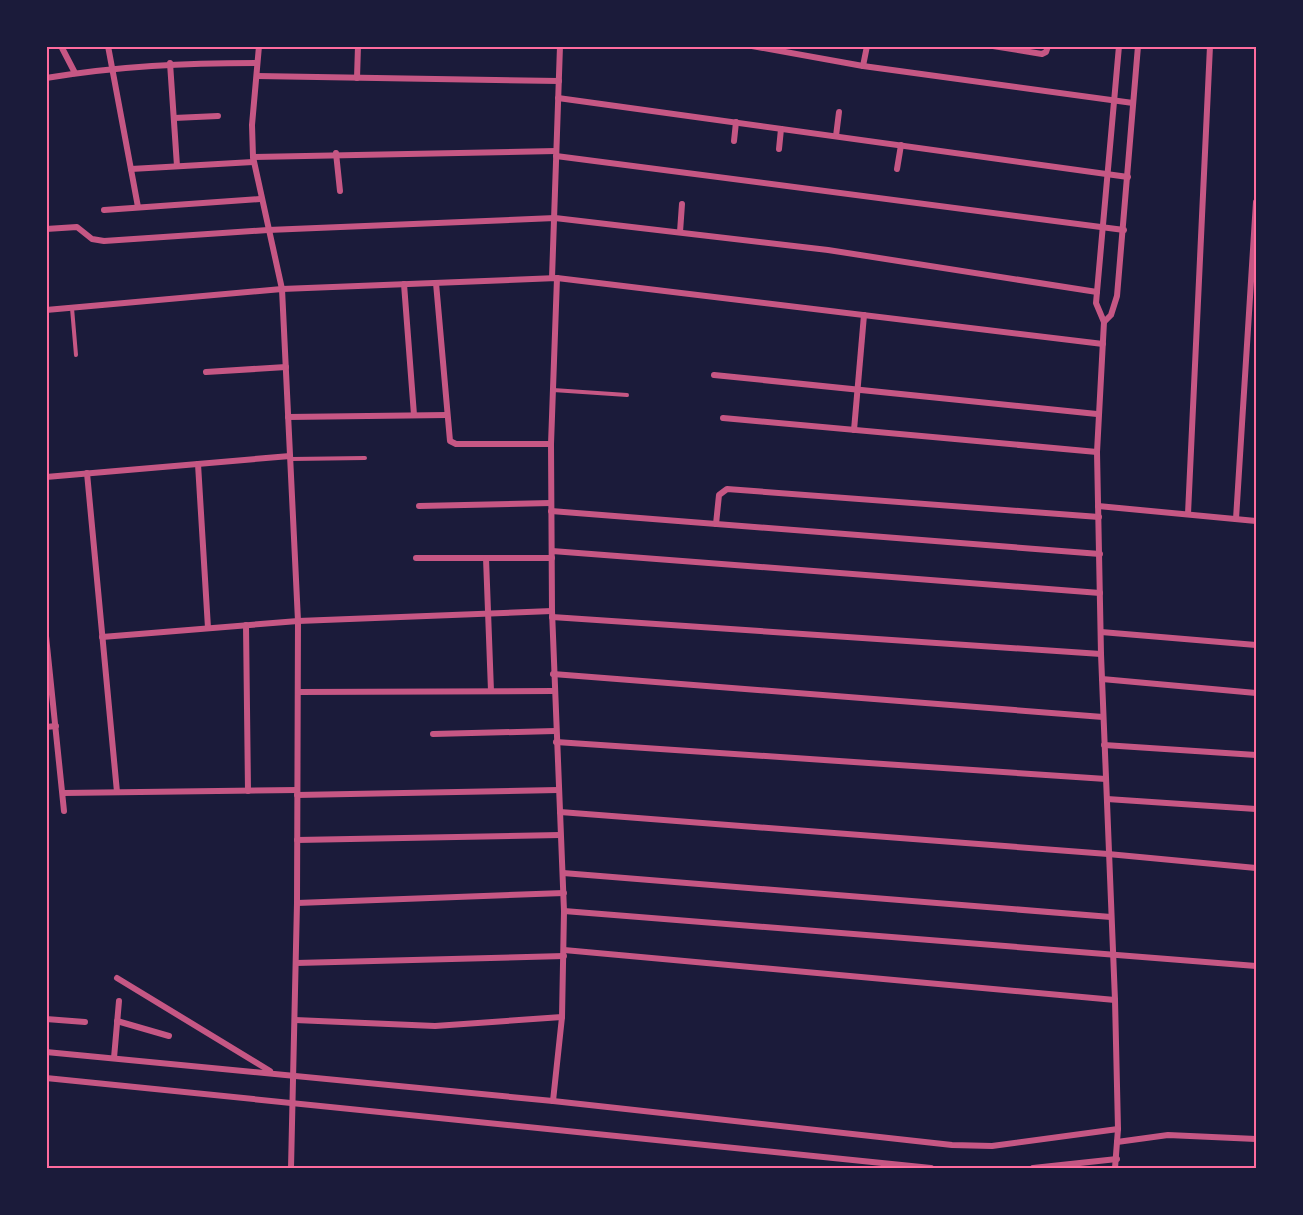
<svg xmlns="http://www.w3.org/2000/svg" width="1303" height="1215" viewBox="0 0 1303 1215" font-family="'Roboto Condensed',sans-serif">
<style>
.lines{fill:none;stroke-linecap:round;stroke-linejoin:round}
.service{stroke:#c65784;stroke-width:4}
.minor{stroke:#c65784;stroke-width:6}
.neatline{fill:none;stroke:#ff6b9d;stroke-width:2}
</style>
<rect width="100%" height="100%" fill="#1b1b3a"/>
<g class="lines">
<g class="service">
<path d="M72,308L76,355"/>
<path d="M553,390L627,395"/>
<path d="M291,459L365,458"/>
</g>
<g class="minor">
<path d="M61,46L75,73"/>
<path d="M108,46L138,207"/>
<path d="M259,46L252,125L253,157L282,289L298,621L297,903L291,1168"/>
<path d="M752,46L863,66L1133,103"/>
<path d="M993,46L1042,54L1046,52L1048,46"/>
<path d="M170,63L177,166"/>
<path d="M863,66L867,46"/>
<path d="M257,76L559,81"/>
<path d="M46,78C119,66 185,63 257,63"/>
<path d="M357,78L358,46"/>
<path d="M558,98L1128,177"/>
<path d="M174,118L218,116"/>
<path d="M836,136L839,112"/>
<path d="M734,141L736,122"/>
<path d="M779,149L781,129"/>
<path d="M336,153L340,191"/>
<path d="M556,156L1124,230"/>
<path d="M253,157L556,151"/>
<path d="M131,169L253,162"/>
<path d="M897,169L901,145"/>
<path d="M104,210L260,199"/>
<path d="M46,229L77,227L92,239L104,241L268,230L555,218L828,250L1097,292"/>
<path d="M680,232L682,204"/>
<path d="M552,278L560,46"/>
<path d="M436,283L450,441L456,444H551"/>
<path d="M404,284L414,415"/>
<path d="M46,310L282,289L557,278L1103,344"/>
<path d="M1104,322L1111,315L1117,296L1138,46"/>
<path d="M206,372L286,367"/>
<path d="M714,375L1097,414"/>
<path d="M288,417L447,415"/>
<path d="M723,418L1097,452"/>
<path d="M854,430L864,315"/>
<path d="M198,464L208,628"/>
<path d="M87,473L117,792"/>
<path d="M46,477L290,456"/>
<path d="M419,506L551,503"/>
<path d="M1098,506L1256,521"/>
<path d="M551,511L1100,554"/>
<path d="M1188,514L1210,46"/>
<path d="M1236,519L1256,202"/>
<path d="M716,524L719,495L727,489L1099,517"/>
<path d="M552,551L1100,593"/>
<path d="M416,558H552"/>
<path d="M486,558L491,691"/>
<path d="M552,617L1101,654"/>
<path d="M246,625L248,791"/>
<path d="M1101,632L1256,645"/>
<path d="M46,636L64,811"/>
<path d="M102,637L298,621L552,611"/>
<path d="M553,674L1103,717"/>
<path d="M1102,679L1256,693"/>
<path d="M298,692L553,691"/>
<path d="M46,727L56,726"/>
<path d="M433,734L555,731"/>
<path d="M556,742L1106,779"/>
<path d="M1104,745L1256,755"/>
<path d="M63,793L297,790"/>
<path d="M297,795L558,790"/>
<path d="M1107,799L1256,809"/>
<path d="M560,812L1108,854L1256,868"/>
<path d="M297,840L560,835"/>
<path d="M563,873L1111,917"/>
<path d="M297,903L564,893"/>
<path d="M564,911L1256,966"/>
<path d="M564,950L1115,1000"/>
<path d="M296,963L564,956"/>
<path d="M117,978L270,1071"/>
<path d="M46,1019L85,1022"/>
<path d="M295,1020L435,1026L562,1017"/>
<path d="M117,1021L169,1036"/>
<path d="M46,1052L553,1101L952,1145L992,1146L1118,1129"/>
<path d="M114,1058L119,1001"/>
<path d="M46,1078L931,1168"/>
<path d="M553,1101L562,1017L564,911L552,611L551,444L557,278"/>
<path d="M1117,1142L1168,1135L1256,1139"/>
<path d="M1033,1168L1117,1159"/>
<path d="M1115,1168L1118,1129L1115,1000L1101,654L1097,452L1104,322L1096,303L1119,46"/>
</g>
</g>
<rect width="1303" height="1215" fill="none" stroke="#1b1b3a" stroke-width="96"/>
<rect x="48" y="48" width="1207" height="1119" class="neatline"/>
</svg>
